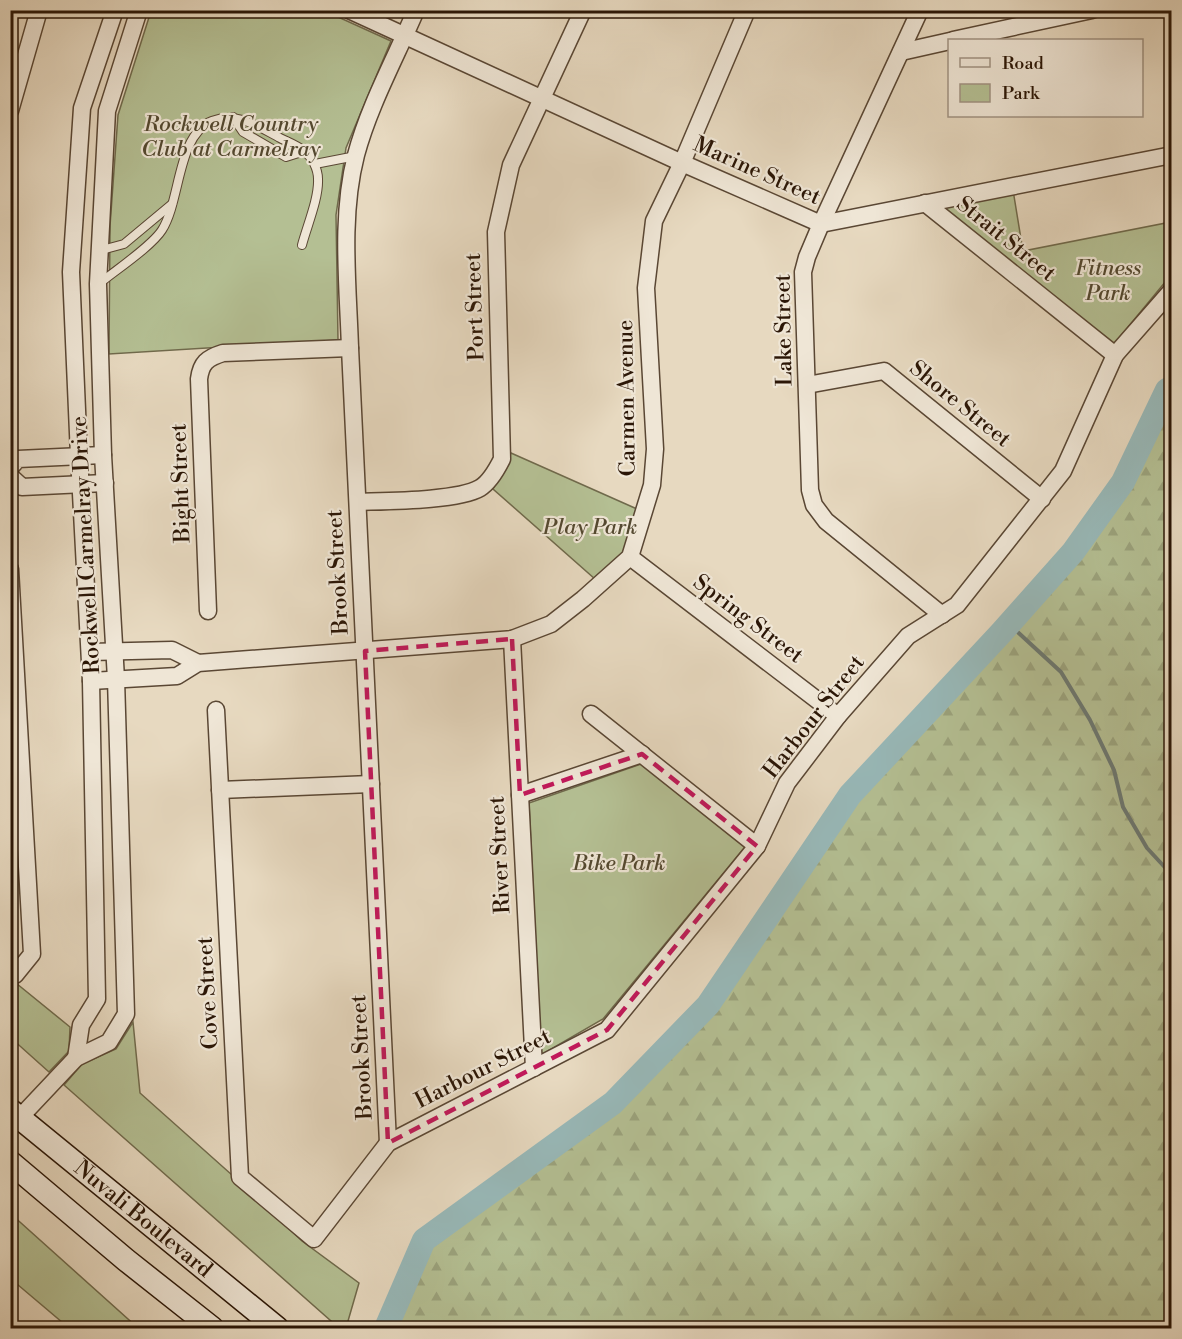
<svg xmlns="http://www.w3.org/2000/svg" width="1182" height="1339" viewBox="0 0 1182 1339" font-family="'Libre Bodoni',serif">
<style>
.green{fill:#b4bf93;stroke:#706a4c;stroke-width:1.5}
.forest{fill:url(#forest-firs);stroke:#706a4c;stroke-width:1.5}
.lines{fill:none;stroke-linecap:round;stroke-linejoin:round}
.stream{stroke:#6c7871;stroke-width:4}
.river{stroke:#98b9b9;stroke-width:24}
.lane-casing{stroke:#5a4734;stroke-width:10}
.street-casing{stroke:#5a4734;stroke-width:19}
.secondary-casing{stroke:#2b1606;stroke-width:25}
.lane{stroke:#efe6d6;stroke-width:8}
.street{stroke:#efe6d6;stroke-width:16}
.secondary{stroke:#efe6d6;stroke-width:22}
.marked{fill:none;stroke:#c2185b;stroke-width:4.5;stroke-dasharray:12 8;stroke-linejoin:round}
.labels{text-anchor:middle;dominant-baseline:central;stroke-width:4.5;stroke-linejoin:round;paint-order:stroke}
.park-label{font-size:22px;font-style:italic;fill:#544930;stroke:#efe6d6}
.street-label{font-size:22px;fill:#2b1606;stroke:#efe6d6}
</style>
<defs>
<pattern id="forest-firs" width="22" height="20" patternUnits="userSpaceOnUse" patternTransform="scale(1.5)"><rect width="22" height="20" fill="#b4bf93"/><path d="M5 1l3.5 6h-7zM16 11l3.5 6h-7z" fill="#9ba37d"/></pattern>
</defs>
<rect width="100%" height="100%" fill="#e7d9c0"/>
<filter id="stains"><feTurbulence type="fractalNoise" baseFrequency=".00333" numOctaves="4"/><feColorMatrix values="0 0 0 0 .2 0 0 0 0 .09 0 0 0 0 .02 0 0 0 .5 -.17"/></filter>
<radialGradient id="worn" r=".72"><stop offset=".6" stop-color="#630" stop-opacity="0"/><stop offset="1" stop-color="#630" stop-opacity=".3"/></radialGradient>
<g class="green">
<path d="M151,11H325L391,41L346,148L336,215L338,340L109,354L110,226L118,115Z"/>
<path d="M1013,190L1023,251L1171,222V275L1114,344L934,205Z"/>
<path d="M511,453L637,509L625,552L595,579L493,489Z"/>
<path d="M641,764L745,847L603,1019L541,1055L529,803Z"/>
<path d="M11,979L70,1027L69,1051L49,1072L11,1038Z"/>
<path d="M133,1022L140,1093L232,1175L302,1241L359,1283L346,1328H339L64,1085L82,1064L116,1049Z"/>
<path d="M11,1214L138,1328H69L11,1279Z"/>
</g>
<path class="forest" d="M1171,387V1328H386L424,1240L613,1103L708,1005L850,795L1009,624L1073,552L1123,482L1167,390Z"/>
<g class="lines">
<path class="stream" d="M1009,624L1061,672L1090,720L1114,770L1123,807L1147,848L1172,875"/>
<path class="river" d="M386,1328L424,1240L613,1103L708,1005L850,795L1001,633L1073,552L1123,482L1167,390L1172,387"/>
<g class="lane-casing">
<g id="lane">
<path d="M233,117L243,132L286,157L305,151"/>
<path d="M315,164L356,156"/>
<path d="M98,251L124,244L172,204"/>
<path d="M100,283C116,270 152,246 162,230C181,200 177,135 212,121C237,111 259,127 280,138C288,142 297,145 304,151C312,157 318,169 318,179C319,198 307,226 302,245"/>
</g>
</g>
<g class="street-casing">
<g id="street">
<path d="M349,10L682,163L821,224L1172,155"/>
<path d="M920,10L821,224L807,257L803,272L810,490L814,505L826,521L942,615"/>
<path d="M953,40L1092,10"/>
<path d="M901,52L950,41"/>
<path d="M10,111L39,10"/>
<path d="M925,203L1115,355"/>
<path d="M807,385L884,371L1042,499"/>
<path d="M10,468L18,459L103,455"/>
<path d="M10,476L22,487L105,483"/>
<path d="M358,502C385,501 458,501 480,488C490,482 497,469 502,459L496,232L511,165L583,10"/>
<path d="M630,557L838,716"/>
<path d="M10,569L32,954L15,975L10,971"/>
<path d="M208,611L199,379C201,363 207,358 223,353L350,348"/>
<path d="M512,639L534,1068"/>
<path d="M90,652L172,650L198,663"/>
<path d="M91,681L177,676L198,663L512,639L551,624L583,599L630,557L652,485L655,449L646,288L654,221L682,163L747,10"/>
<path d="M216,710L240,1177L314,1239L388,1143L607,1030L757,846L787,783L838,716L908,636L957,605L1063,471L1115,355L1172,290"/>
<path d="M591,714L757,846"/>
<path d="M220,790L371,784"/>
<path d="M520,795L642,754"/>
<path d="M76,1058L81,1025L97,999L91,681L79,456L71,272L82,108L115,10"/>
<path d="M10,1128L76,1058L109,1042L126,1014L116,679L103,455L98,284L107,111L139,10"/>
<path d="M388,1143L350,348C348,285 340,217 356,155C369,106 396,57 416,10"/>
</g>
</g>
<g class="secondary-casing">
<g id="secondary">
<path id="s1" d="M10,1110L277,1328"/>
<path d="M10,1162L126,1260L212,1328"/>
</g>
</g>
<use href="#lane" class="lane"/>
<use href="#street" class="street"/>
<use href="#secondary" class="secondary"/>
</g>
<path class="marked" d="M512,639L520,795L642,754L757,846L607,1030L388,1143L365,651Z"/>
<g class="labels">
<g class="park-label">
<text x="231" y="124">Rockwell Country<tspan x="231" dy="25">Club at Carmelray</tspan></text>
<text x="1108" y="268">Fitness<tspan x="1108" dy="25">Park</tspan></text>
<text x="590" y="527">Play Park</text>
<text x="619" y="863">Bike Park</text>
</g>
<g class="street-label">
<text transform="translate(757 171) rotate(24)">Marine Street</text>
<text transform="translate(1006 239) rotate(39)">Strait Street</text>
<text transform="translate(475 307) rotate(-92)">Port Street</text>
<text transform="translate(784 330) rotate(-91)">Lake Street</text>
<text transform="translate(627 398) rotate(-91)">Carmen Avenue</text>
<text transform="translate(960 404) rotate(39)">Shore Street</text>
<text transform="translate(181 483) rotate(-92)">Bight Street</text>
<text transform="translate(86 545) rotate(-93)">Rockwell Carmelray Drive</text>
<text transform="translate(338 572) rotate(-93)">Brook Street</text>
<text transform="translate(748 619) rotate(37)">Spring Street</text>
<text transform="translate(814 717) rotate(-52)">Harbour Street</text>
<text transform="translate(500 855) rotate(-93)">River Street</text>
<text transform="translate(208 993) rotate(-93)">Cove Street</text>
<text transform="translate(362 1057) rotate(-93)">Brook Street</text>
<text transform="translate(483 1069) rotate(-27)">Harbour Street</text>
<text stroke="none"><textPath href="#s1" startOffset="172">Nuvali Boulevard</textPath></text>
</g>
</g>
<rect width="1182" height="1339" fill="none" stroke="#e7d9c0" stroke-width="36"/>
<rect x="12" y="12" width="1158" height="1315" fill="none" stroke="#2b1606" stroke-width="3"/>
<rect x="18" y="18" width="1146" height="1303" fill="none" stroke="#2b1606" stroke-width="1.5"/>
<rect x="948" y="39" width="195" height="78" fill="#efe6d6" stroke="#a19383" stroke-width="1.5"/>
<rect x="960" y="58" width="30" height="9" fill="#efe6d6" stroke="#a19383" stroke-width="1.5"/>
<text x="1002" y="69" font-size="18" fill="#2b1606">Road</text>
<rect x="960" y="84" width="30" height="18" fill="#b4bf93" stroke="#a19383" stroke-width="1.5"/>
<text x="1002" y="99" font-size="18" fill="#2b1606">Park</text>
<rect width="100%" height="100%" filter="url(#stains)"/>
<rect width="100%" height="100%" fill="url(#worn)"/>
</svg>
